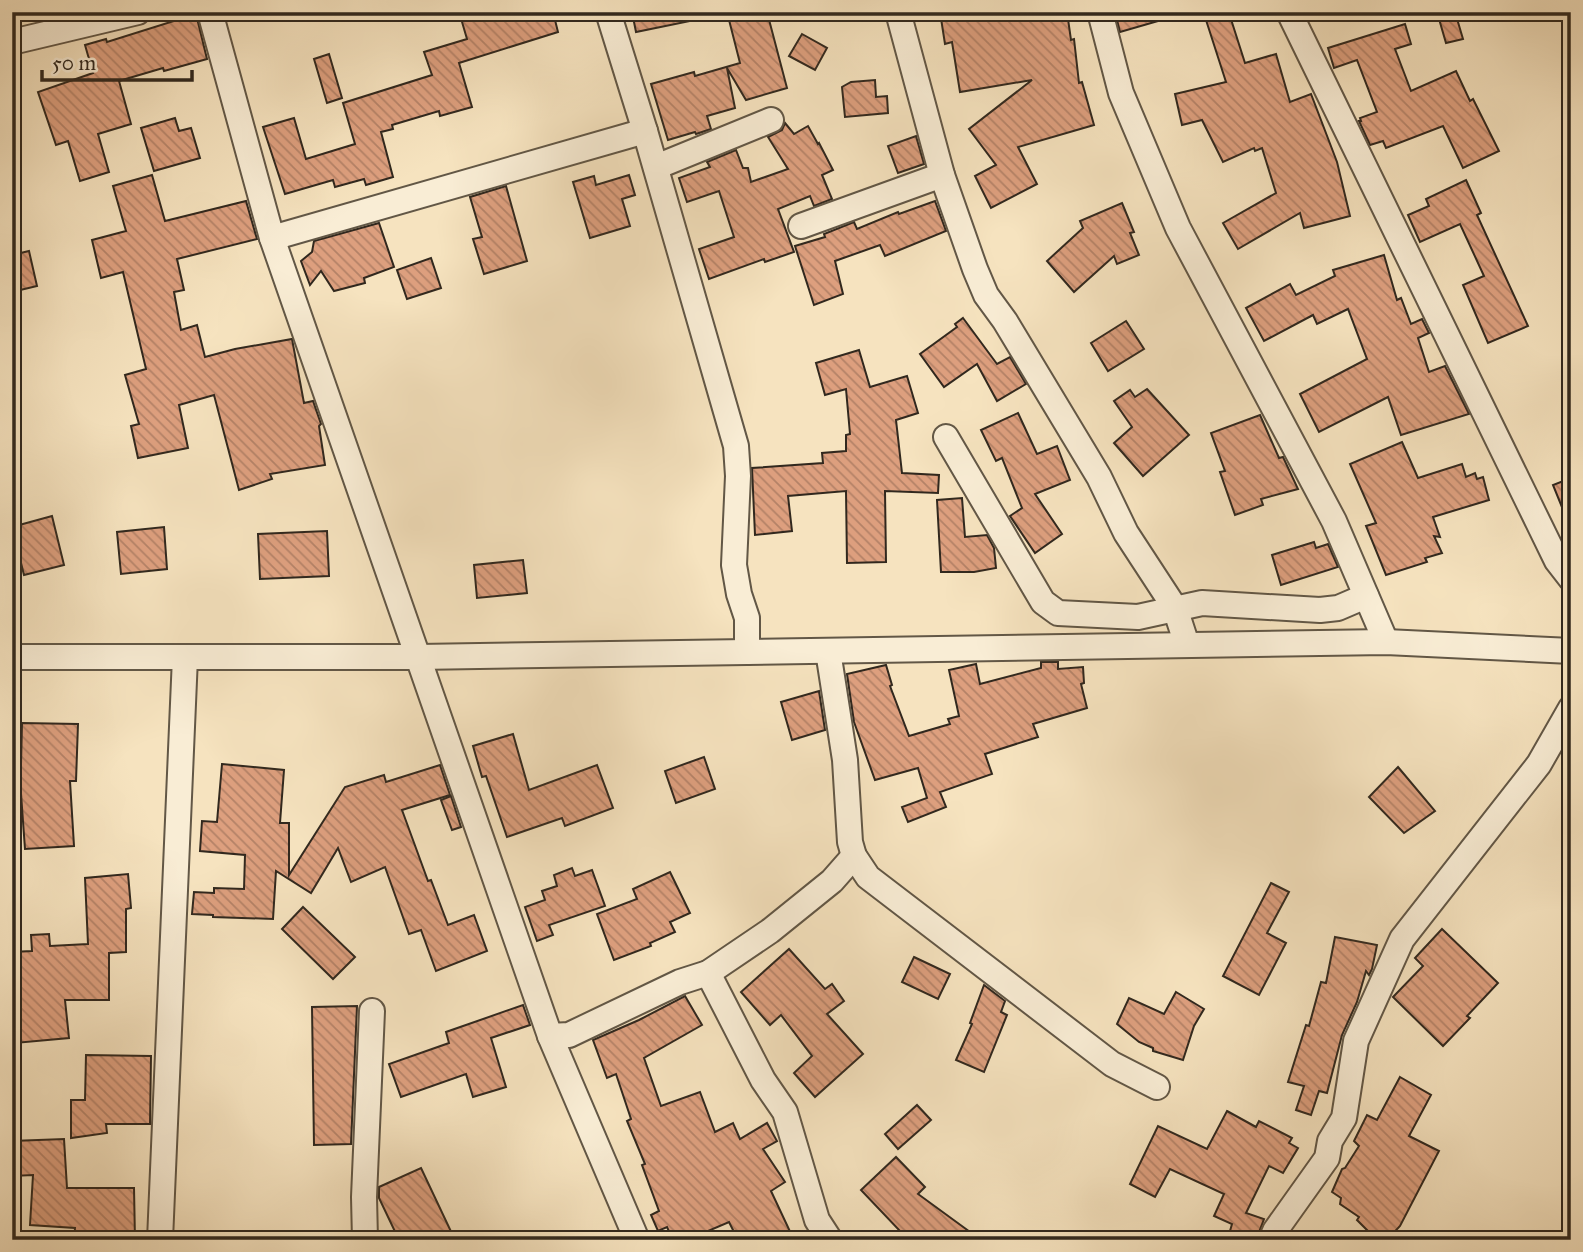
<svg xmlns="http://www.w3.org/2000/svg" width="1583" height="1252" viewBox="0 0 1583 1252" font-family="'IM FELL Great Primer',serif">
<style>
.building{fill:url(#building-back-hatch);stroke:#31281e;stroke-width:2}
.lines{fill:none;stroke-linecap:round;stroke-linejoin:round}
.minor-casing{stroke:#625746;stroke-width:28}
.minor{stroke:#f9edd5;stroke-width:24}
</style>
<defs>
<pattern id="building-back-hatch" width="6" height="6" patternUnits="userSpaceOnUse" patternTransform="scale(1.75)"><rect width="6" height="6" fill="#dd9f7e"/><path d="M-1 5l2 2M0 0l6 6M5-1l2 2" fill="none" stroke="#b48267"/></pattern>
</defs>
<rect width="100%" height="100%" fill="#f6e3bf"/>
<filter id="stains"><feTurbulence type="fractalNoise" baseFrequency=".00286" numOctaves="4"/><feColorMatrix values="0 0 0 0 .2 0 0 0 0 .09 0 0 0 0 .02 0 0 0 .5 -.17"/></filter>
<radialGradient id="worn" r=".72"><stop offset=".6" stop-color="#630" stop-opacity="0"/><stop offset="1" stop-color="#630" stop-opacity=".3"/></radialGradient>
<g class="building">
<path d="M471,12H553L558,32L459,63L472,107L440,116L439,111L392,125L393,129L381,132L393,177L366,185L364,179L335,187L333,180L285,194L263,127L294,118L306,159L355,144L343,103L432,75L424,52L467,39L460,15Z"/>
<path d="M632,12H695V20L636,32Z"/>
<path d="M727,12H767L787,88L746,100L727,68L735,108L707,116L711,129L696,134L695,132L668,140L651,84L694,72L695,76L740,63Z"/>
<path d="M940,12H1067L1071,40L1074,39L1079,83L1082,82L1094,125L1018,147L1037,184L991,208L975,176L996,165L969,129L1032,80L960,92L952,42L945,44Z"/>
<path d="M1115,12H1172V17L1120,32Z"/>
<path d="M1437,12H1455L1463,39L1446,43Z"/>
<path d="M1229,13L1245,63L1276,54L1290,102L1311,94L1337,162L1350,216L1304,228L1300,213L1238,249L1223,223L1276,193L1262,148L1255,151L1254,148L1223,162L1202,120L1182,125L1175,94L1226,82L1206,20Z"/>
<path d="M196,14L207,59L164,71L163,68L119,81L131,124L98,134L109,172L80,181L68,141L56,145L38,92L93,73L85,45L106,39L107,42Z"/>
<path d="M1405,24L1411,44L1395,49L1411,91L1456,71L1470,101L1473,99L1499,151L1463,168L1443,126L1386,148L1383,141L1370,145L1359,121H1361L1360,118L1377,112L1357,60L1334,68L1328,48Z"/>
<path d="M802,34L827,48L815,70L789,56Z"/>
<path d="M329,54L342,98L327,103L314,59Z"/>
<path d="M875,80L876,97L887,96L888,113L845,117L842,87L851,82Z"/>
<path d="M175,118L179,131L191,128L200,158L154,171L141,128Z"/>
<path d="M785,123L794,134L808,126L818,144L819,143L833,170L822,175L832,199L814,206L810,196L778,209L794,252L765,262L764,259L709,279L699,249L734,237L719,191L687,202L679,178L710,167L707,162L736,150L743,168H748L751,182L788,169L768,137L782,130Z"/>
<path d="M916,136L924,164L898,173L888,146Z"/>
<path d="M152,175L165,221L246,201L257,239L177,259L184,290L174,292L181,330L197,325L205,357L235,349L292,339L304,403L313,401L321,424L319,426L325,465L270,474L272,479L239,490L214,395L179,405L188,448L138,458L131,426L139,424L125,375L146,369L123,272L101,278L92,240L126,231L113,186Z"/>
<path d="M629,175L635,195L622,199L630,226L590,238L573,182L594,176L596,185Z"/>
<path d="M1466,180L1481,213L1477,215L1528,326L1488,343L1463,285L1484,276L1460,224L1420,242L1408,215L1429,206L1426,199Z"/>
<path d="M506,186L527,261L484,274L473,239L482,237L470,197Z"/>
<path d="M935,201L946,231L885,256L880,245L835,261L843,294L814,305L795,246L825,237L824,234L854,222L857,229L898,212L899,214Z"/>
<path d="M1122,203L1134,232L1130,233L1139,255L1117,264L1114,256L1074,292L1047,261L1083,228L1080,221Z"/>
<path d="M379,223L394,267L364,278L365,283L334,291L321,271L310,285L301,261L312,252L314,241Z"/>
<path d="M29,251L37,286L12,292V255Z"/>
<path d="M1384,255L1397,300L1401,298L1411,324L1422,319L1429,333L1418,338L1429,372L1445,366L1469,414L1401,435L1388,397L1319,432L1300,394L1367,359L1348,309L1317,324L1313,315L1264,341L1246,308L1290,284L1296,295L1335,276L1333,270Z"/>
<path d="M431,258L441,288L407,299L397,270Z"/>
<path d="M963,318L997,364L1010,357L1026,384L997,401L977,364L944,387L920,354L957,327L955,324Z"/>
<path d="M1126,321L1144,349L1108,371L1091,343Z"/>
<path d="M859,350L870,387L907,376L918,413L896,420L902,473L939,475L938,493L885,491L886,562L847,563L846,491L788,496L792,531L755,535L752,468L823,463L822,453L846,451V435L850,434L846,389L825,395L816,363Z"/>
<path d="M1147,389L1189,435L1143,476L1114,443L1132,427L1114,401L1130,390L1135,397Z"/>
<path d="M1018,413L1037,454L1057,446L1070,480L1035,494L1062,534L1035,553L1010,516L1022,508L1002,458L996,461L981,430Z"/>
<path d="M1260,415L1279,458L1283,457L1298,489L1261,499L1263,505L1235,515L1220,472L1225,471L1211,433Z"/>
<path d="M1402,442L1418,478L1462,464L1466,477L1475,473L1477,479L1483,477L1489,500L1433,517L1440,537L1434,536L1442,553L1425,558L1427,562L1386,575L1366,526L1376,523L1350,464Z"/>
<path d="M1571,478V526L1570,527L1553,485Z"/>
<path d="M962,498L965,537L987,535L994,548L996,568L974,572H941L937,500Z"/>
<path d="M52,516L64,565L24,575L12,527Z"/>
<path d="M164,527L167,569L121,574L117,532Z"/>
<path d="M327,531L329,576L260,579L258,534Z"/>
<path d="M1314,542L1316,548L1328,544L1338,567L1281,585L1272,555Z"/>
<path d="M523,560L527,593L477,598L474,565Z"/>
<path d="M1041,662H1058V669L1083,667L1084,683L1081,684L1087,708L1033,724L1038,737L985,754L992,774L940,792L946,807L908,822L902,807L927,798L918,768L875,780L854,722L847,674L886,665L892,685L890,686L909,736L950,724L948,719L959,716L949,670L976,664L980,684L1041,668Z"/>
<path d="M819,691L825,730L792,740L781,702Z"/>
<path d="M22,723L78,724L76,781H70L74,846L25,849L20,780H12V764H21Z"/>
<path d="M513,734L529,790L597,765L613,808L565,826L562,818L507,837L486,776L482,777L473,746Z"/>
<path d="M704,757L715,789L676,803L665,771Z"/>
<path d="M222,764L284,770L280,823H289V875L345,787L384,775L386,782L440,765L450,795L402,810L428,881L431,880L448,925L474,915L487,951L436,971L421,930L409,934L385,867L351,882L338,848L311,893L276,871L273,919L213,917V915L192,914L194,892L214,893V888L244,889L245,855L200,851L202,821L217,822Z"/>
<path d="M1398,767L1435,811L1404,833L1369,797Z"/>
<path d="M451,796L461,827L452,830L441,800Z"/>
<path d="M572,868L575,876L592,870L605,906L549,925L553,935L537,941L525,907L545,900L542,891L557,886L554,875Z"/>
<path d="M670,872L690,913L670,922L675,932L650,943L651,946L614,960L597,914L637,899L633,889Z"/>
<path d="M128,874L131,908L126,909V952L109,953V1000H65L69,1038L15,1043L12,1015V952L32,951L31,935L49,934L50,946L88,944L85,878Z"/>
<path d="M1271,883L1289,892L1267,933L1286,943L1259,995L1223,976Z"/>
<path d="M303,907L355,957L333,979L282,929Z"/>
<path d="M1442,929L1498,983L1467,1016L1470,1018L1443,1046L1393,997L1423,966L1415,958Z"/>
<path d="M1335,937L1377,945L1372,969L1369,975L1366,971L1357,1002L1342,1035L1327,1093L1319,1091L1311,1115L1296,1110L1304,1086L1288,1082L1306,1025L1309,1026L1321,982L1326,983Z"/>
<path d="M789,949L825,989L832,984L844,1001L827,1014L863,1054L815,1097L794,1073L812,1056L781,1015L770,1025L741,992Z"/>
<path d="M914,957L950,974L938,999L902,982Z"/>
<path d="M984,985L1005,1001L1001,1012L1007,1015L984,1072L956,1060L972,1024L970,1023Z"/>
<path d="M1176,992L1204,1009L1194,1026L1183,1060L1153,1051V1048L1139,1042L1117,1024L1129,998L1164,1014Z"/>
<path d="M685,996L702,1025L644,1058L661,1106L700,1092L715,1132L733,1123L740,1139L767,1123L777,1141L763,1149L785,1182L771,1191L794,1240H738L729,1222L687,1240H673L667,1227L658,1231L651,1215L659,1211L642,1165L645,1164L627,1121L631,1119L616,1074L607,1078L593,1040L639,1020Z"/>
<path d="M523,1005L530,1025L491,1038L506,1087L473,1097L466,1074L401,1097L389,1064L449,1043L446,1032Z"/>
<path d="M357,1006L351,1144L314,1145L312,1007Z"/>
<path d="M86,1055L151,1056L150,1124H106L107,1133L71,1138V1100H85Z"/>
<path d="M1400,1077L1431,1095L1409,1136L1439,1151L1400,1226L1387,1240H1377L1357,1220L1359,1217L1340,1204L1341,1198L1332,1192L1342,1169L1345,1168L1359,1146L1354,1141L1367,1115L1377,1120Z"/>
<path d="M917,1105L931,1120L898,1149L885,1134Z"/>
<path d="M1227,1111L1256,1127L1259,1121L1292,1138L1289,1143L1298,1148L1283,1173L1269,1166L1246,1213L1264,1219L1256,1240L1230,1231L1232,1224L1214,1216L1224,1194L1170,1169L1155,1197L1130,1184L1158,1126L1207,1149Z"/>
<path d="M64,1139L67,1188H134L135,1240H74L75,1228L30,1225L33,1175L12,1176V1141Z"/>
<path d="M896,1157L925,1187L918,1194L981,1240H895L901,1232L861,1190Z"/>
<path d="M421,1168L455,1240H399L379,1198V1187Z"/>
</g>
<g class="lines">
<g class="minor-casing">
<g id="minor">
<path d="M210,12L272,238L550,1036L637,1240"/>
<path d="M608,12L645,131L736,446L738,476L734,565L739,594L747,618V652"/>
<path d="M898,12L942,175L975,269L986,295L1005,321L1099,477L1126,533L1175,608L1187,645"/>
<path d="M1100,12L1121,93L1178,228L1334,521L1386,642"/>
<path d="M1289,12L1557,561L1571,579"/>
<path d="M12,42L138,12"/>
<path d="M656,167L771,120"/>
<path d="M801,226L942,175"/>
<path d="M272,238L645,131"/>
<path d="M946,437L1043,602L1058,613L1138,617L1202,603L1320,610L1338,608L1366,596"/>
<path d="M828,651L845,760L850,842L854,856L868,877L1112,1064L1157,1087"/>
<path d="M12,657H418L1386,642L1571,651"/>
<path d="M708,973L763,1080L785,1112L817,1220L830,1240"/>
<path d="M550,1036L569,1035L680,982L708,973L770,931L832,881L854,856"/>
<path d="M160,1240L185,657"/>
<path d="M365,1240L364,1197L372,1011"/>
<path d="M1271,1240L1275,1231L1327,1158L1330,1141L1344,1118L1356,1041L1402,939L1539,764L1571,708"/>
</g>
</g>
<use href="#minor" class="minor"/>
</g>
<rect width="1583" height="1252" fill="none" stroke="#f6e3bf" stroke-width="42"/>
<rect x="14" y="14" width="1555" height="1224" fill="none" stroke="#31281e" stroke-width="3.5"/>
<rect x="21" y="21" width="1541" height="1210" fill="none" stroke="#31281e" stroke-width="2"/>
<path d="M42 70v10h150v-10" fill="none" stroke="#31281e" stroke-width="3.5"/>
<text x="52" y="70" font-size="21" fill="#31281e" stroke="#f9edd5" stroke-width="5" paint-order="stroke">50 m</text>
<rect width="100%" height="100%" filter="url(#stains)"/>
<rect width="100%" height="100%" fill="url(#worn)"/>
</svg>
